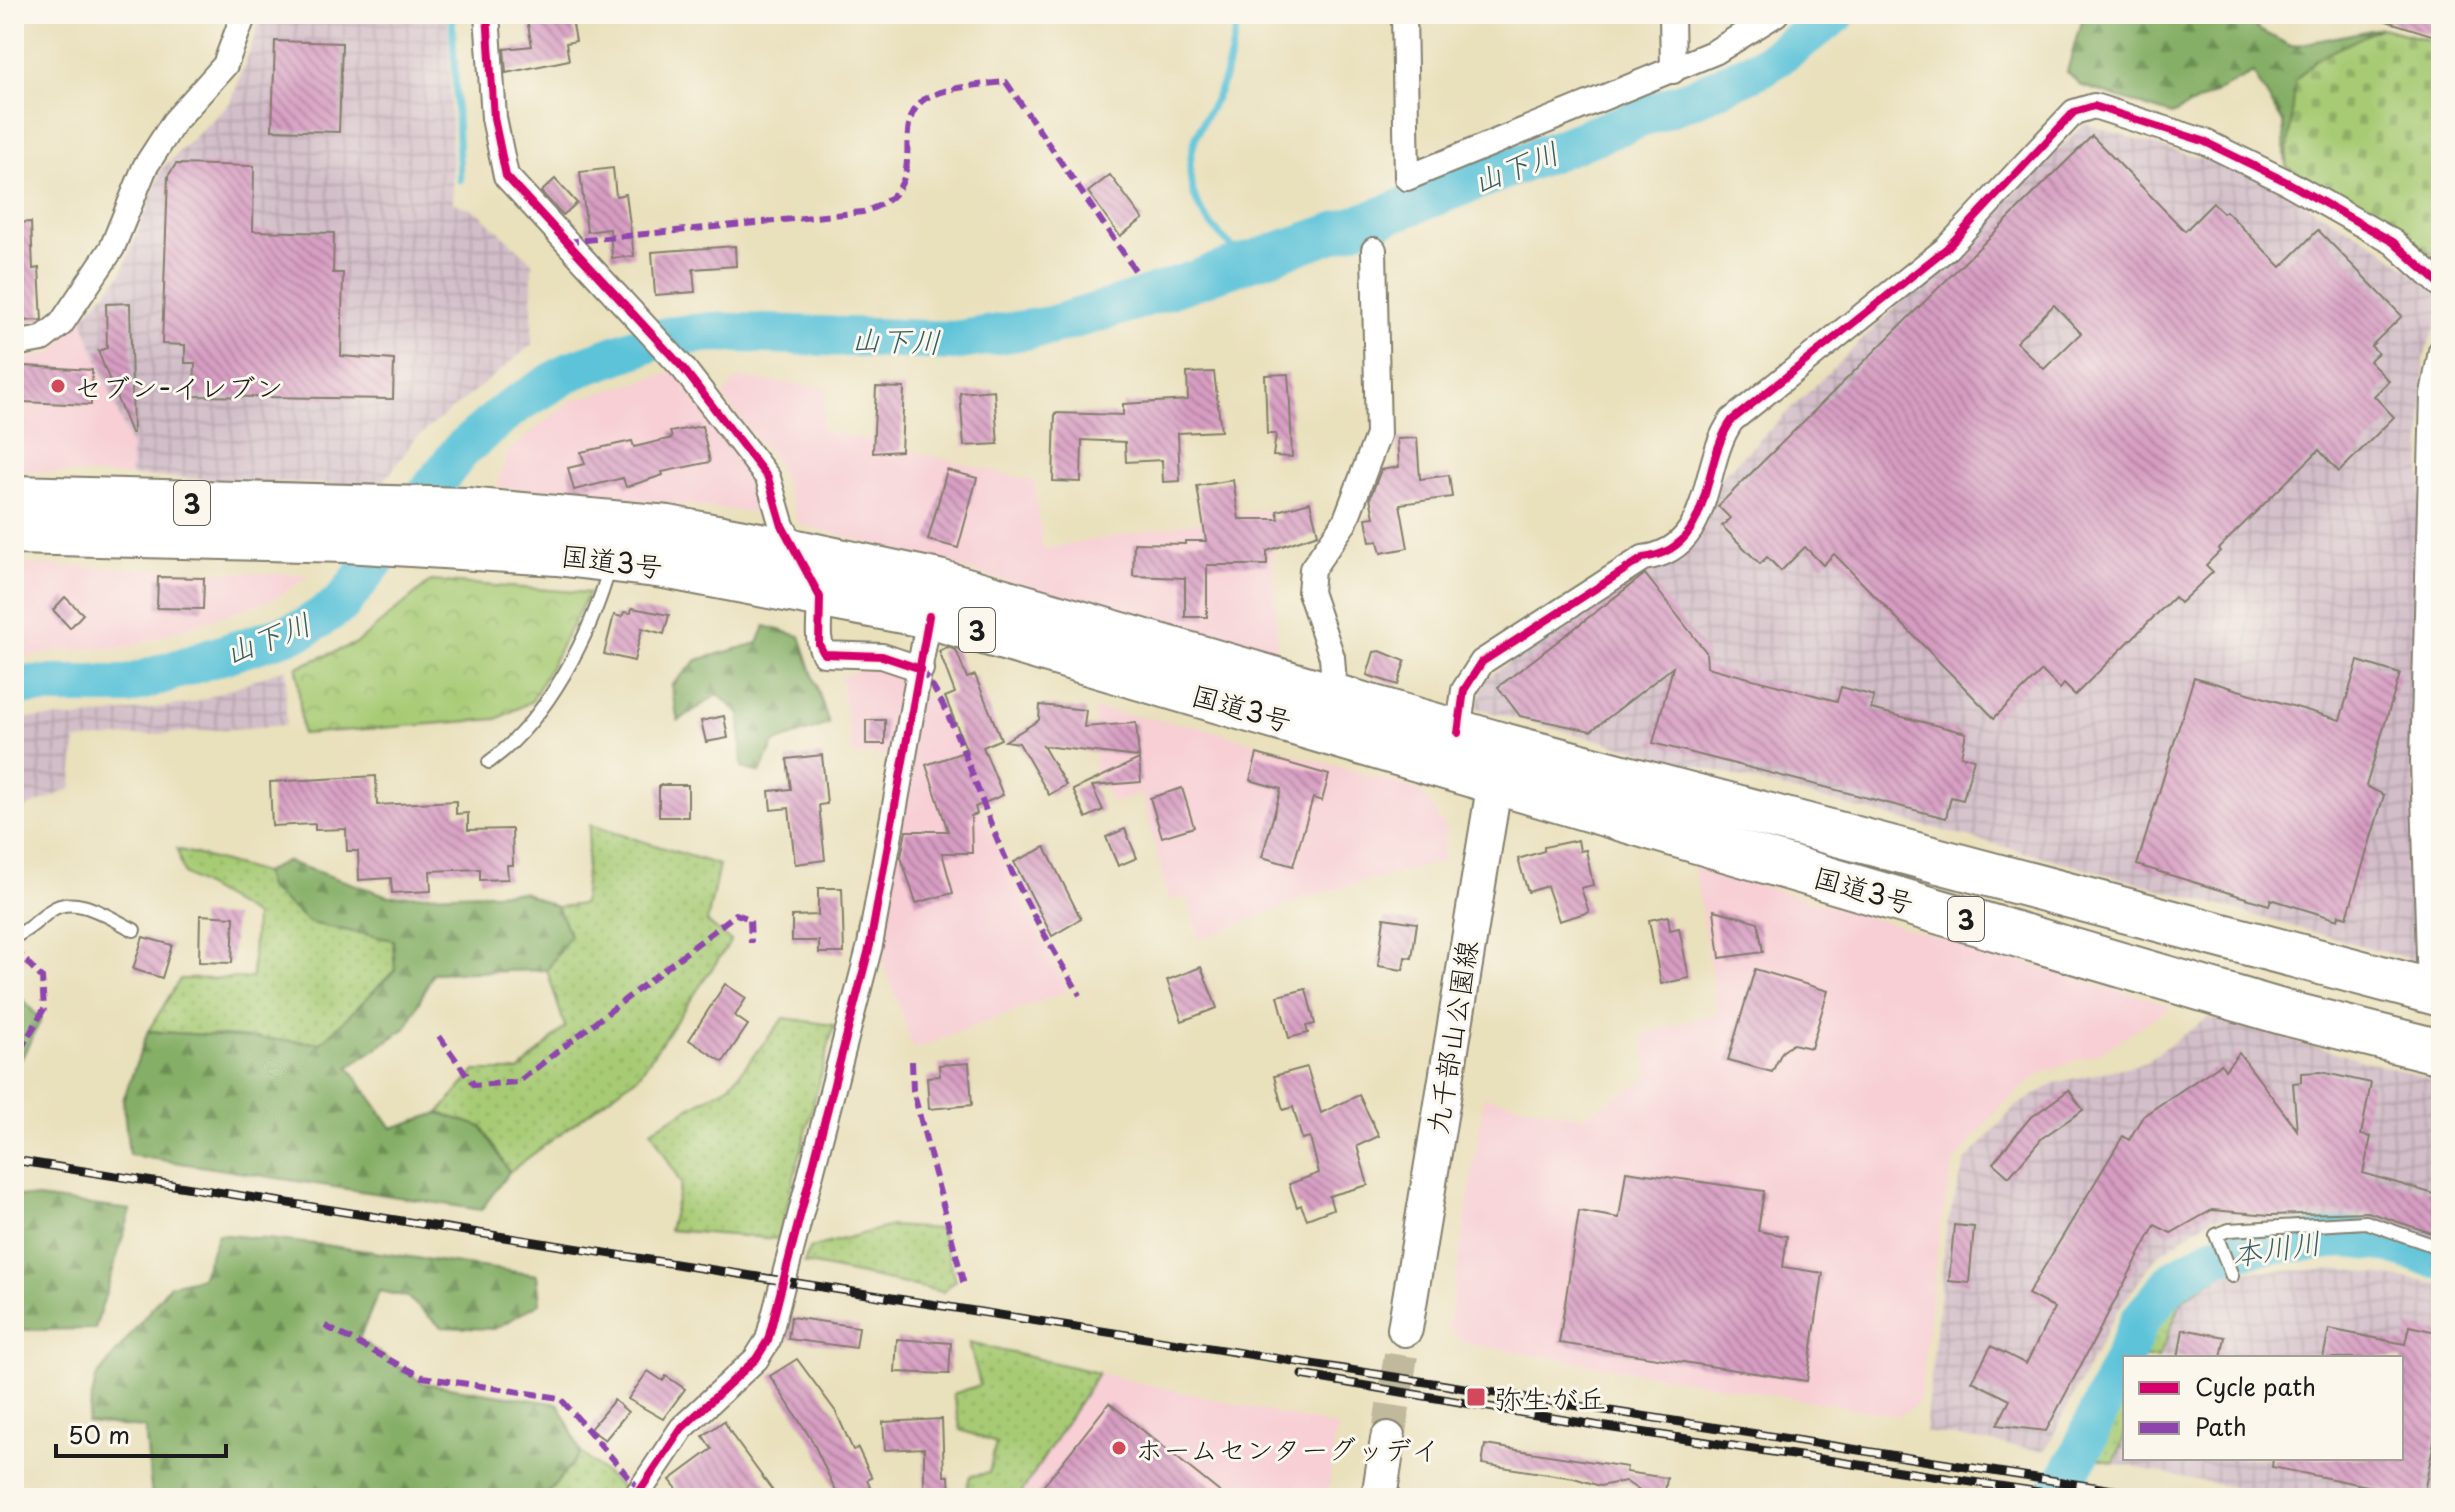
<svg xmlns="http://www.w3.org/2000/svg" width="2455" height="1512" viewBox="0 0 2455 1512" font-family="'Playpen Sans','Klee One',sans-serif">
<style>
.built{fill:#f7cfd5}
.industrial{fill:url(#industrial-grid)}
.grass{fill:url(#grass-dots);stroke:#627448;stroke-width:2}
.forest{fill:url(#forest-firs);stroke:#506641;stroke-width:2}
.cemetery{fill:url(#cemetery-stones);stroke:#627448;stroke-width:2}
.park{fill:url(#park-crowns);stroke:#627448;stroke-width:2}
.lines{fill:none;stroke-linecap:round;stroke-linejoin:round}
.stream{stroke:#5cc3d9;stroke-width:7}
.river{stroke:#5cc3d9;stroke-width:40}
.building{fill:url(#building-back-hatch);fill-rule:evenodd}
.secondary-tunnel{stroke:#c0b99c;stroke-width:34;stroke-dasharray:34 17;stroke-linecap:butt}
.lane-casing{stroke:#827e6c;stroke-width:16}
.street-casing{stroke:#827e6c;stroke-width:28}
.secondary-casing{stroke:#827e6c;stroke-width:38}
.highway-casing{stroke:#827e6c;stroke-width:48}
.lane{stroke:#fff;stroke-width:12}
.street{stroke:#fff;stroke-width:24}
.secondary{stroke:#fff;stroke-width:34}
.highway{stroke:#fff;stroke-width:44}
.rail-casing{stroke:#1c1c1c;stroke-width:9}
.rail{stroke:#fbf7ec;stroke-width:6;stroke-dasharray:18;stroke-linecap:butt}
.quiet{stroke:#8e44ad;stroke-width:6;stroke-dasharray:12 6;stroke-linecap:butt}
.cycleway-casing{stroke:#fbf7ec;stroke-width:13}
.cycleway{stroke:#d6006c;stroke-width:8}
.poi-dot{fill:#d1495b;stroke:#fbf7ec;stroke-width:3}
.labels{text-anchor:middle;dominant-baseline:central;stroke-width:6;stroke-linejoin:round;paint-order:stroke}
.shield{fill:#fbf7ec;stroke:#5f5e5a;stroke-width:2}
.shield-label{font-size:26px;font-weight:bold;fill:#1c1c1c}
.poi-label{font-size:28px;fill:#1c1c1c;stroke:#fbf7ec;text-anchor:start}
.street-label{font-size:28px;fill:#1c1c1c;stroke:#fbf7ec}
.water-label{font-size:30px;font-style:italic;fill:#365f68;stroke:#fbf7ec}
</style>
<defs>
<pattern id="industrial-grid" width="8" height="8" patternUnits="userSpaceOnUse" patternTransform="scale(2)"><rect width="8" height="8" fill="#d2bdc8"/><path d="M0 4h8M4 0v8" fill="none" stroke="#b4a2ab"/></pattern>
<pattern id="grass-dots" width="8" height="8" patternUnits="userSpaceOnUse" patternTransform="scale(2)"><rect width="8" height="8" fill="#a7cb75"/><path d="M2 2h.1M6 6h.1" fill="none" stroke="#8fae65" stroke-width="1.8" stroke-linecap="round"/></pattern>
<pattern id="forest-firs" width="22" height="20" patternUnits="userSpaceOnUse" patternTransform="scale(2)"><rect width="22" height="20" fill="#85af66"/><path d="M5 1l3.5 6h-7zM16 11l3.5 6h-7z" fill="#6c8e53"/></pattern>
<pattern id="cemetery-stones" width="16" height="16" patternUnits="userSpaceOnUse" patternTransform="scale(2)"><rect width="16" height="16" fill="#a7cb75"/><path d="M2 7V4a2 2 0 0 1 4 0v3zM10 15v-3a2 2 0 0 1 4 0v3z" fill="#8fae65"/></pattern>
<pattern id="park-crowns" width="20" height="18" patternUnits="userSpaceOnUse" patternTransform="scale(2)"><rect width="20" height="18" fill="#a7cb75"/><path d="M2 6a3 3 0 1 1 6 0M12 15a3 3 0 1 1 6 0" fill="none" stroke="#8fae65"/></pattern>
<pattern id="building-back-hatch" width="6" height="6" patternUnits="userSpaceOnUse" patternTransform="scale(2)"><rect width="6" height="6" fill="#d79dc2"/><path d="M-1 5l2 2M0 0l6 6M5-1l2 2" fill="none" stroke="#ae7f9d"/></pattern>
</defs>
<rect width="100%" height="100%" fill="#fbf7ec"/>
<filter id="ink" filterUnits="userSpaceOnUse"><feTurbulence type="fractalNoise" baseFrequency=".0125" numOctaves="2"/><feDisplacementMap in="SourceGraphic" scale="16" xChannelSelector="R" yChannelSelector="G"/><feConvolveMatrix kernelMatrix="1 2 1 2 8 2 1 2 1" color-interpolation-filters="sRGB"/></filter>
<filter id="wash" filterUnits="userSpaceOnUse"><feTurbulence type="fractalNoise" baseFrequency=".006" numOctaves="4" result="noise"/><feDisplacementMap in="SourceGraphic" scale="32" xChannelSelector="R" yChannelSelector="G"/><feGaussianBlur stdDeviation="1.8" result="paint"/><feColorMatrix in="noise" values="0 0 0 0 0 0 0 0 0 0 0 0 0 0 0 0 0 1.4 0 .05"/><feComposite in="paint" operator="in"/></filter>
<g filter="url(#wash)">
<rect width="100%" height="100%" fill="#e9e0bc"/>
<g class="built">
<path d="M82,318L131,447V476L14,471V360L51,354Z"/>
<path d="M675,372L754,483L763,513L497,487L508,452L571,401Z"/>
<path d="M739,378L826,387L821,429L1034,481L1043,549L1270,509L1278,655L799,524L778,464L722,396Z"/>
<path d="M14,564L310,575L276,598L126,648L58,650L14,660Z"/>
<path d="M867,669L900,675L926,698L940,705L998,851L1067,991L914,1049L880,953L873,881L891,754L852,755L841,676Z"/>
<path d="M1095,709L1195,726L1420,790L1446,828L1442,862L1314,895L1199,940L1188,896L1169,901L1142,794L1112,803L1095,768Z"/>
<path d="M1694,866L2172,1006L2104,1050L2039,1074L2002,1105L1954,1162L1940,1227L1919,1402L1899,1416L1464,1343L1448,1329L1484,1097L1583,1117L1649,1077L1643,1034L1718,1013Z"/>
<path d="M1098,1373L1337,1427L1327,1498H1018Z"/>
</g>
<g class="industrial">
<path d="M263,14H448L453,202L478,212L532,262V345L414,440L381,486L131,476V447L82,318L121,275L162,168L231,102Z"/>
<path d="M2085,124L2257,176L2380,247L2441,296V311L2424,357L2415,755L2423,963L2082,867L1476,708L1486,679L1646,565L1668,564L1704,528L1720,478Z"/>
<path d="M286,668V725L76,740L71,789L14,813V718H78L193,703Z"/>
<path d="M2441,814V968L2433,821Z"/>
<path d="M2209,1017L2441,1082V1244L2366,1217L2269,1221L2213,1217L2158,1255L2116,1313L2045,1451L1925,1432L1947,1225L1965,1162L2015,1107L2055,1083L2144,1063Z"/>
<path d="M2342,1269L2441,1284V1498H2284L2114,1463L2125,1436V1458H2401V1358H2158L2183,1299L2225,1272Z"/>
</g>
<g class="grass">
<path d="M590,825L719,865L707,922L731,941L639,1075L509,1172L482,1127L439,1113L475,1071H519L565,1027L547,970L570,935L557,907L583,904Z"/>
<path d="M177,849L264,873L268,888L310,923L393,940L395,970L322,1043L148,1031L180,979L252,978L255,916L184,874Z"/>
<path d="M784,1018L834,1025L778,1239L669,1230L681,1184L651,1130L730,1085Z"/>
<path d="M891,1226L940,1229L955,1280L943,1292L804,1263L810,1248Z"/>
<path d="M2213,1269L2225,1272L2183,1299L2158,1358H2143L2173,1296Z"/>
<path d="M969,1343L1098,1373L1018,1498H964L970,1476L989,1473L996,1443L961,1430L953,1394L980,1385Z"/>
<path d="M2125,1394V1436L2114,1463L2094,1457Z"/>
<path d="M581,1453L626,1491L622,1498H544Z"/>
</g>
<g class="forest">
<path d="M2083,14H2255L2257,29L2291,46L2381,28L2441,43L2385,225L2286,166L2283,122L2253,73L2172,115L2080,85L2067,72Z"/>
<path d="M765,626L800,636L829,724L774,743L760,773L742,768L740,714L718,694L678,721L671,686L697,660L758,643Z"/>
<path d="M285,861L389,896L523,892L557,907L570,935L547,970L433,973L407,1027L349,1067L392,1128L439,1113L482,1127L509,1172L481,1210L129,1155L123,1100L148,1031L321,1043L395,970L393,940L310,923L268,888L264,873Z"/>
<path d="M14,999H22L41,1020L14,1073Z"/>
<path d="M14,1195L131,1210L95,1329L14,1330Z"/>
<path d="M218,1234L324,1245L537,1275L540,1303L494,1329L441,1327L407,1297L379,1291L359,1339L423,1383L559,1404L581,1453L543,1498H152L145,1428L87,1423L96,1378L170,1285L201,1278Z"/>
</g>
<path class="cemetery" d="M2381,28L2441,43V259L2286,166L2296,80L2316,59Z"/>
<path class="park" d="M431,581L589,593L532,701L497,719L302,734L297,667L357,643Z"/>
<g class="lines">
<g class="stream">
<path d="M452,14L460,180"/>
<path d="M1239,14C1234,39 1229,69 1219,92C1212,107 1202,121 1196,137C1176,194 1208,228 1250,262"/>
</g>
<g class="river">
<path d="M14,685H128L303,629L341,604L462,449L512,407L573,370L666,337L712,332L954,341L1050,326L1122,305L1386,215L1698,96L1764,66L1836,14"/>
<path d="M2054,1498L2078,1458L2141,1319L2174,1279L2218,1254L2260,1245L2346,1238L2384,1242L2441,1260"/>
</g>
</g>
<g id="blocks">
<g class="building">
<path d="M526,14H571L576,41L566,43L569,60L506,73L504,49L532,46Z"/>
<path d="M2378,14H2441V38L2377,18Z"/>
<path d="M275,41L342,43L339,132L272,130Z"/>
<path d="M2092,136L2185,231L2213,203L2223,213L2226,211L2281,267L2318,230L2402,316L2371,346L2378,353L2369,361L2389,381L2374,396L2394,417L2339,472L2319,450L2218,549L2220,551L2206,565L2213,572L2180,603L2174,597L2075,695L2064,684L2060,689L2042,671L1994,718L1834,554L1823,565L1805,547L1781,571L1767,557L1760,564L1722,526L1730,518L1718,506ZM2054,305L2081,333L2044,369L2016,342Z"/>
<path d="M176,164L254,166L253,231L334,233L333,273H343L341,356L394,360L393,399L194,396L195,363H185V345L162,344L168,176Z"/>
<path d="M613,168L616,196L626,194L634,256L612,258L610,229L587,232L580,172Z"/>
<path d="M1110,175L1143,219L1120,236L1088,192Z"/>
<path d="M555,179L577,203L563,215L541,192Z"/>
<path d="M31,222L33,269L39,268L42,320L14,321V223Z"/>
<path d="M735,246L736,266L693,269L695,292L655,295L652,252Z"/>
<path d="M130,303L133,433H131L98,351L107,348L106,304Z"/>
<path d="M24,366L92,370L91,405L23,402Z"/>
<path d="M1214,372L1221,431L1178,433L1180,481L1163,482L1162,460L1126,462L1125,442L1082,440L1081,482L1053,481L1055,413L1123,415V404L1188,400L1187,373Z"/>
<path d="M1288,374L1290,403L1292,457L1273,456L1276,434H1267L1265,375Z"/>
<path d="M876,387L904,388L901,451L873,453Z"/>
<path d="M994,390L998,444L964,446L960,393Z"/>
<path d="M702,426L710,462L662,472L663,475L626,487L623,478L574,490L568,468L585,464L581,452L632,441L634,447L672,438L670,432Z"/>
<path d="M1417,438L1420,479L1449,475L1452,497L1400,504L1408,548L1381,553L1378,541L1370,542L1366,518L1374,517L1370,498L1381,470L1399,467L1397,439Z"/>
<path d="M947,470L977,478L958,548L928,540Z"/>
<path d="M1233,480L1239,519H1279L1277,511L1310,502L1318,534L1267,551V565H1207V617H1185V578L1133,576L1134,543L1185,544V541H1206L1197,486Z"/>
<path d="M1645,574L1706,652L1707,667L1837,701L1841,687L1874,696L1871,709L1966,733L1961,756L1974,759L1963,800L1951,797L1946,818L1653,743L1673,667L1591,731L1520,716L1498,687Z"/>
<path d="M158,577L204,578L203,609L157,608Z"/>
<path d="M65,597L83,614L70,628L53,610Z"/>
<path d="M632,608L669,615L664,634L642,628L634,661L604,654L614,615L622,617L624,612L631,613Z"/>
<path d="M947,647L956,650L967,678L975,675L1001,739L983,747L1003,795L975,807L977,814L971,816L972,853H942L953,893L916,903L901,857L906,831H948L926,765L967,751L945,697L955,693L939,651Z"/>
<path d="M1380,651L1405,661L1398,685L1367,675L1374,652Z"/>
<path d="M2358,661L2400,674L2366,786L2384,795L2347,917L2339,915L2338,920L2271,899L2269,905L2137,865L2194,677L2340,720Z"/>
<path d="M1040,705L1086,710L1084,727L1136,723L1139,757L1043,746L1066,785L1049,795L1019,743L1005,741L1039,720Z"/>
<path d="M724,716L728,738L706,742L701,721Z"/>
<rect x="866" y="720" width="19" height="24"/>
<path d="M1257,754L1329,775L1322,801L1313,798L1293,866L1262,857L1281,789L1250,780Z"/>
<path d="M822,755L827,804L819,805L825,860L795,864L789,808L771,810L769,791L791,789L787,759Z"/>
<path d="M1139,759L1141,782L1092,786L1103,810L1086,818L1073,790Z"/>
<path d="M376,776L377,805L456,801V814L468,813V830L512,829L513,865H507L508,879L480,880V869L430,871L431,891L392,893L391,878L359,880L358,851H347L346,829L315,830V824L272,826L270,782Z"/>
<rect x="659" y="785" width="29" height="32"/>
<path d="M1182,788L1194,827L1162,837L1150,798Z"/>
<path d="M1125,829L1137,858L1118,866L1106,837Z"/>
<path d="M1578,840L1580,851L1586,850L1593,885L1581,888L1589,912L1559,921L1547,886L1528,892L1518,859L1544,851V847Z"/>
<path d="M1045,847L1081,919L1052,936L1014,862Z"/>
<path d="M818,888H842L844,953H819V941H792V916L818,915Z"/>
<path d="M1714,910L1758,922L1763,952L1720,958Z"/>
<path d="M200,915L234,917L232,963L199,962Z"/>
<path d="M1668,916L1670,930L1679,928L1689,978L1661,984L1649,920Z"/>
<path d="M1384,918L1417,923L1412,958L1405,957L1403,970L1378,966Z"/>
<path d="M143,937L172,945L162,978L133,969Z"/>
<path d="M1201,967L1217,1008L1182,1021L1167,980Z"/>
<path d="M1755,969L1828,991L1811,1048L1793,1044L1782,1052L1772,1072L1728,1060Z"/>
<path d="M725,984L746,998L735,1016L748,1025L723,1062L689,1040Z"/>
<path d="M1306,989L1315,1024L1306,1026L1308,1033L1289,1038L1278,996Z"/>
<path d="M2239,1053L2297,1130L2293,1083L2301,1082V1073L2321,1072L2371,1083L2361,1135L2371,1137L2363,1173L2441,1196V1236L2368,1212L2270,1215L2212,1210L2171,1233L2155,1225L2046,1431L1997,1425L2010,1400L1972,1381L1991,1346L2026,1364L2054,1308L2028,1294L2123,1136L2129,1140L2143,1116L2221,1064L2225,1070Z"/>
<path d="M969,1063L972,1105L929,1109L927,1077L940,1076L939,1065Z"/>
<path d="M1307,1067L1321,1113L1359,1095L1379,1136L1357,1146L1368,1185L1329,1196L1333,1209L1307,1219L1301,1205L1297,1207L1289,1184L1319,1173L1310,1137L1302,1139L1293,1107L1283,1110L1274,1076Z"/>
<path d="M2069,1090L2083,1110L2042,1138L2009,1177L1993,1163L2029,1119Z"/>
<path d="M1626,1171L1764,1191L1758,1231L1787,1236L1783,1267L1823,1273L1807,1381L1559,1343L1579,1211L1619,1218Z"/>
<path d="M1954,1225L1974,1227L1969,1283L1949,1281Z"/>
<path d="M791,1317L859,1327L856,1348L788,1339Z"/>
<path d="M2409,1326L2441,1333V1407L2423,1497L2272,1467L2273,1458H2401V1358H2323L2329,1329L2405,1344Z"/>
<path d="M2183,1329L2225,1337L2221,1358H2178Z"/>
<path d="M897,1339L951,1343L949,1374L895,1372Z"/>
<path d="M797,1359L836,1412L853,1450L858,1448L872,1478L867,1480L872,1492L859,1498H839L813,1442L770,1376Z"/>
<path d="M648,1371L663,1381L666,1376L685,1389L663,1419L628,1399Z"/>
<path d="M614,1400L628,1412L605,1440L590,1429Z"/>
<path d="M1109,1403L1227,1498H1034Z"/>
<path d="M942,1419L944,1476H949L950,1498H924V1448L885,1450L883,1422Z"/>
<path d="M724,1421L734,1438L778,1498H684L670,1480L712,1449L703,1436Z"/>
<path d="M1485,1445L1627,1467L1626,1472L1667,1478L1665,1492L1643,1493L1625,1481L1600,1486L1574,1478L1482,1464Z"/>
</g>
</g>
</g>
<g filter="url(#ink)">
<use href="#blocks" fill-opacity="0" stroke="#827e6c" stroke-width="2"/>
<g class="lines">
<path class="secondary-tunnel" d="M1388,1439L1405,1329"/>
<g class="lane-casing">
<g id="lane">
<path d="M489,762C547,720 591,635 610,566"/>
<path d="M14,937C29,930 37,921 50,911C75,892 111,919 134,930"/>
<path d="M2232,1276L2216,1235L2229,1230L2366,1222L2441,1248"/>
</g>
</g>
<g class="street-casing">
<g id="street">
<path d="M487,14L494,118L506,176L683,368L768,478L782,526L798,554"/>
<path d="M1404,14L1407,178L1715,52L1776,14"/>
<path d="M1672,14L1673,71"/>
<path d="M14,344L42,339L61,324L112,248L145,167L174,122L225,65L244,14"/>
<path d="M815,586C826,608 812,632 824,654L882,656L921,669"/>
<path d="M1335,697L1332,657L1310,592L1312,569L1345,522L1378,435L1374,250"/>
<path d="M1458,733L1464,690L1482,662L1643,558C1716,549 1699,465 1732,420L1947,248L2074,112L2094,106L2203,141L2287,182L2393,242L2441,285"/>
<path d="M2430,991L2423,761L2433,394L2441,351"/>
<path d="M635,1498L682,1428L756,1359L768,1340L870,945L929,616"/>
</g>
</g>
<g class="secondary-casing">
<g id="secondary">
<path d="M1405,1329L1499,757"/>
<path d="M1379,1498L1388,1439"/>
</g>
</g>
<g class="highway-casing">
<g id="highway">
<path d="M14,498L466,510L668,528L797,552L938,582L1502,745L2441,994"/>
<path d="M14,532L346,540L557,553L664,566L929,616L2282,1012L2441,1052"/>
</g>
</g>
<use href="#lane" class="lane"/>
<use href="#street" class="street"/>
<use href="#secondary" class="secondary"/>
<use href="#highway" class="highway"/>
<g class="rail-casing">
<g id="rail">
<path d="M14,1160L2164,1498"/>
<path d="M1302,1375L1600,1426L2079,1498"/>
</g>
</g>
<use href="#rail" class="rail"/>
<g class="quiet">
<path d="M566,242L863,212C937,188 887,132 922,101C936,88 986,84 1006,82L1137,273"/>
<path d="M921,669C959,722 975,789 1001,848C1023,899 1051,947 1080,995"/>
<path d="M14,948L42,978L44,1009L14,1061"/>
<path d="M439,1036L474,1085L518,1082L736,914L750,919L751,943"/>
<path d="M912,1061L913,1090L964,1285"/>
<path d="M325,1326L422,1377L560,1398L640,1490"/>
</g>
<g class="cycleway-casing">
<g id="cycleway">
<path d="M487,14L494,118L506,176L683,368L768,478L782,526L820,597L819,644L824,654L882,656L921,669"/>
<path d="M1458,733L1464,690L1482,662L1643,558C1716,549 1699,465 1732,420L1947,248L2074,112L2094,106L2203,141L2287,182L2393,242L2441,285"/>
<path d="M635,1498L682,1428L756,1359L768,1340L870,945L929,616"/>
</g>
</g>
<use href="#cycleway" class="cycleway"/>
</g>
</g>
<g class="poi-dot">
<circle cx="58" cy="386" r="8"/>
<rect x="1466" y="1387" width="20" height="20" rx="4"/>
<circle cx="1119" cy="1448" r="8"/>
</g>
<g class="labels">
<g class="shield">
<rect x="174" y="481" width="36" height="44" rx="6"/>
<rect x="959" y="608" width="36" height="44" rx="6"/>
<rect x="1948" y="897" width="36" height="44" rx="6"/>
</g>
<g class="shield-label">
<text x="192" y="503">3</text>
<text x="977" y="630">3</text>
<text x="1966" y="919">3</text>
</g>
<g class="poi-label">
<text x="74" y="386">セブン-イレブン</text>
<text x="1494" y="1397">弥生が丘</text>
<text x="1135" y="1448">ホームセンターグッデイ</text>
</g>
<g class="street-label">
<text transform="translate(612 560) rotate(7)">国道3号</text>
<text transform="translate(1242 707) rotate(16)">国道3号</text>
<text transform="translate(1864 889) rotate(16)">国道3号</text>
<text transform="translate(1451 1037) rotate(-81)">九千部山公園線</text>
</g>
<g class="water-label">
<text transform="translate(1515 166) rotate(-21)">山下川</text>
<text transform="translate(896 339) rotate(2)">山下川</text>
<text transform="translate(267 637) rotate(-21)">山下川</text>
<text transform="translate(2276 1247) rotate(-8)">本川川</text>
</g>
</g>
<rect width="2455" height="1512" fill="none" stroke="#fbf7ec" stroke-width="48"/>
<rect x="2123" y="1356" width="280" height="104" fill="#fbf7ec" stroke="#a29f99" stroke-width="2"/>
<rect x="2139" y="1382" width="40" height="12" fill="#d6006c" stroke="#a29f99" stroke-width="2"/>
<text x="2195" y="1396" font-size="24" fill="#1c1c1c">Cycle path</text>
<rect x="2139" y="1422" width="40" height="12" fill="#8e44ad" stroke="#a29f99" stroke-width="2"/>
<text x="2195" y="1436" font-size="24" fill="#1c1c1c">Path</text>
<path d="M56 1444v12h170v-12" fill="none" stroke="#1c1c1c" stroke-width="4"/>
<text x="68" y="1444" font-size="24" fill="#1c1c1c" stroke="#fbf7ec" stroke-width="6" paint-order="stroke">50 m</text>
</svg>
